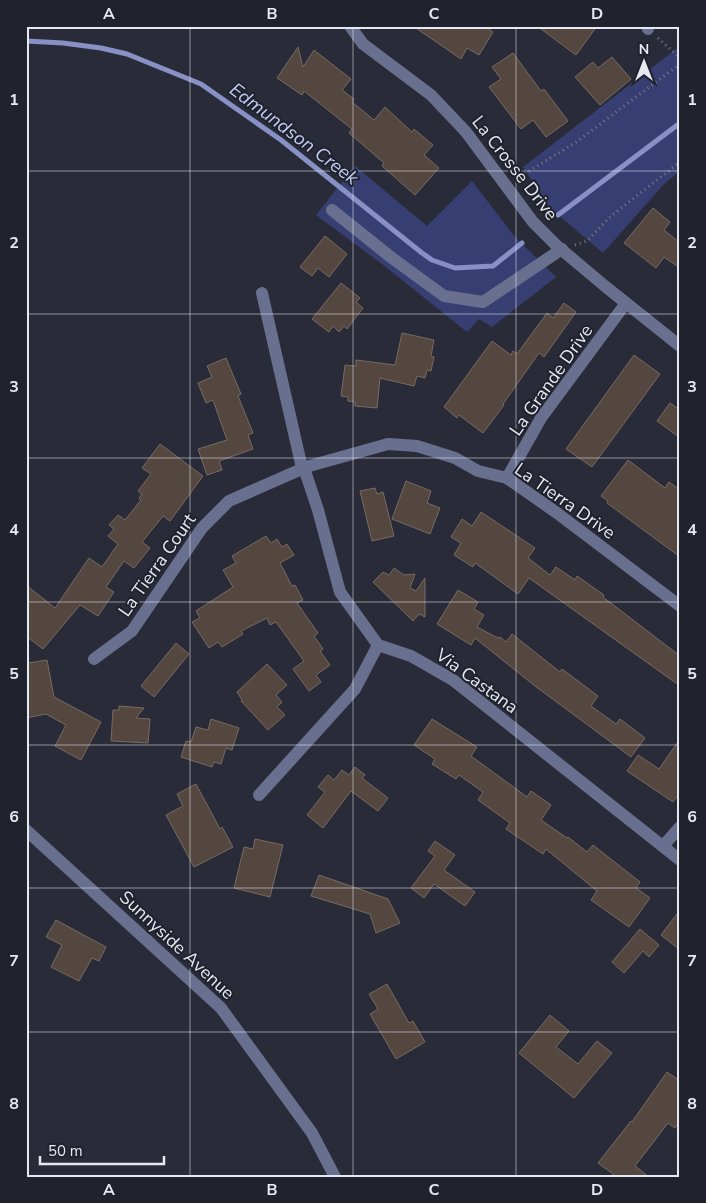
<svg xmlns="http://www.w3.org/2000/svg" width="706" height="1203" viewBox="0 0 706 1203" font-family="'Nunito Sans',sans-serif">
<style>
.green{fill:#373f72}
.lines{fill:none;stroke-linecap:round;stroke-linejoin:round}
.stream{stroke:#8891c5;stroke-width:5}
.building{fill:#544740;stroke:#786a62}
.path{stroke:#777a84;stroke-width:3;stroke-dasharray:1 4;stroke-linecap:butt}
.minor{stroke:#69708f;stroke-width:12}
.grid{fill:none;stroke:#e7e9f1;stroke-width:1;stroke-opacity:0.55}
.labels{text-anchor:middle;dominant-baseline:central;stroke-width:4;stroke-linejoin:round;paint-order:stroke}
.street-label{font-size:18px;fill:#e7e9f1;stroke:#20222d}
.water-label{font-size:19px;font-style:italic;fill:#c3ccf4;stroke:#20222d}
.neatline{fill:none;stroke:#e7e9f1;stroke-width:2}
.grid-label{font-size:16px;text-anchor:middle;font-weight:bold;fill:#e7e9f1}
</style>
<rect width="100%" height="100%" fill="#292c38"/>
<g class="green">
<path d="M680,46V171L664,184L603,253L550,208L523,167Z"/>
<path d="M355,166L427,226L472,181L515,237L556,277L492,327L479,319L467,332L382,264L316,215Z"/>
</g>
<g class="lines">
<g class="stream">
<path d="M26,41L63,43L101,48L127,54L201,84L281,140L422,253L432,260L455,268L493,266L522,243"/>
<path d="M558,215L680,123"/>
</g>
</g>
<g class="building">
<path d="M413,26H484L493,32L479,55L467,48L461,59Z"/>
<path d="M537,26H597L576,55Z"/>
<path d="M298,47L303,67L314,50L351,79L342,90L354,99L352,102L374,120L385,107L412,132L414,129L433,145L424,155L439,168L415,195L382,166L384,163L349,133L352,129L304,91L302,95L277,78Z"/>
<path d="M513,53L541,91L544,89L568,121L546,137L533,120L521,129L489,87L501,79L492,67Z"/>
<path d="M612,57L631,79L600,105L575,77L593,62L598,68Z"/>
<path d="M653,208L670,222L664,230L680,243V268L664,257L656,268L624,243Z"/>
<path d="M325,236L347,254L329,277L318,268L312,276L300,267Z"/>
<path d="M341,283L360,298L356,302L363,308L347,329L344,326L339,332L333,326L329,332L312,319Z"/>
<path d="M564,303L576,312L544,357L539,353L503,404L504,405L483,433L459,415L457,418L444,407L492,341L511,355L513,351L517,354L547,313L553,318Z"/>
<path d="M402,333L434,340L431,356L434,357L431,371L427,370L425,378L417,376L414,386L380,378L377,408L355,406V402L348,401V397L341,396L345,365L356,366V360L395,365Z"/>
<path d="M634,355L660,374L592,467L566,449Z"/>
<path d="M226,358L241,394L238,396L253,433L248,435L253,449L219,461L222,470L207,475L198,449L227,440L213,400L206,403L198,383L212,377L207,366Z"/>
<path d="M670,403L680,410V438L657,421Z"/>
<path d="M160,444L203,476L170,521L163,516L142,542L150,548L134,568L124,561L106,587L114,592L98,616L80,605L43,649L26,636V585L55,608L89,558L102,567L118,544L108,536L114,529L109,525L118,515L125,520L141,500L139,498L142,494L138,491L151,474L142,468Z"/>
<path d="M628,460L665,488L669,482L680,490V557L607,503L608,501L601,496Z"/>
<path d="M406,481L431,491L427,503L440,508L430,534L392,519Z"/>
<path d="M375,488L377,494L383,492L394,536L372,541L360,491Z"/>
<path d="M481,512L535,548L528,558L550,575L556,567L575,580L577,576L604,595L603,597L680,656V686L529,578L518,594L475,563L473,567L454,555L461,543L451,537L462,519L472,526Z"/>
<path d="M266,536L271,543L277,539L282,547L287,544L294,555L280,563L292,586L295,585L303,600L297,603L318,633L314,636L323,649L320,651L330,665L316,675L321,682L309,691L293,669L304,661L276,622L270,625L267,618L241,631L243,634L222,647L218,642L209,648L192,622L200,618L196,611L233,587L223,570L236,563L232,556Z"/>
<path d="M394,568L404,575L415,574L410,588L416,591L425,578V617L419,614L413,621L373,582L383,572L389,575Z"/>
<path d="M458,590L478,602L474,609L484,615L477,627L498,638L500,637L506,642L512,634L560,672L562,669L598,696L591,706L616,724L620,719L645,738L631,757L535,686L475,638L471,645L437,624Z"/>
<path d="M176,643L189,654L154,697L141,686Z"/>
<path d="M47,660L54,697L101,722L81,760L55,746L66,725L46,714L26,718V668H29L28,663Z"/>
<path d="M267,664L287,685L276,695L282,702L277,707L285,715L268,730L241,701L242,700L237,692Z"/>
<path d="M119,706L144,708L136,718L150,719L148,743L111,741L113,710H119Z"/>
<path d="M211,719L239,728L232,750L226,748L221,764L214,762L212,767L181,757L186,741L191,742L196,727L208,730Z"/>
<path d="M432,719L477,747L471,756L527,797L531,791L551,805L541,820L567,838L568,837L587,852L593,845L640,882L636,888L650,898L629,927L591,900L597,891L546,849L543,854L506,829L510,823L478,800L483,792L459,775L456,779L432,764L435,759L414,745Z"/>
<path d="M680,739V793L673,802L627,771L638,755L659,769Z"/>
<path d="M355,767L365,775L362,778L388,798L378,811L351,791L323,828L307,815L325,792L318,787L328,775L334,780L342,770L349,775Z"/>
<path d="M196,784L220,829L222,827L233,847L194,867L166,815L183,806L177,794Z"/>
<path d="M255,839L283,845L270,897L234,888L244,847L253,849Z"/>
<path d="M435,841L455,855L444,870L475,892L465,906L434,884L424,898L411,888L435,856L428,851Z"/>
<path d="M319,875L388,899L400,923L376,933L370,914L311,896Z"/>
<path d="M680,910V950L661,935Z"/>
<path d="M56,920L106,947L99,961L92,958L79,981L51,967L62,945L46,937Z"/>
<path d="M640,929L659,945L649,957L643,951L624,973L612,962Z"/>
<path d="M387,984L409,1023L413,1021L425,1042L396,1059L370,1014L378,1009L369,994Z"/>
<path d="M550,1015L569,1031L556,1047L578,1064L597,1041L612,1053L574,1098L519,1053Z"/>
<path d="M667,1072L680,1081V1121L675,1128L668,1123L635,1166L649,1177H617L598,1163L631,1121L632,1122Z"/>
</g>
<g class="lines">
<g class="path">
<path d="M658,38L680,58"/>
<path d="M516,179L575,143L680,64"/>
<path d="M575,245L587,241L611,216L680,162"/>
</g>
<g class="minor">
<path d="M350,26L363,44L431,95L466,132L533,222L556,245L606,287L680,346"/>
<path d="M647,26L648,29"/>
<path d="M332,210L392,258L444,296L483,302L562,249"/>
<path d="M262,293L302,468H304L318,510L340,592L378,645L411,656L453,680L680,860"/>
<path d="M302,468L388,444L417,446L455,458L478,471L507,478L557,513L680,606"/>
<path d="M507,478L541,418L626,303"/>
<path d="M94,659L132,631L202,528L229,501L304,468"/>
<path d="M259,795L355,689L378,645"/>
<path d="M26,830L221,1008L312,1133L335,1177"/>
<path d="M663,846L680,827"/>
</g>
</g>
<path class="grid" d="M190,26V1177M353,26V1177M516,26V1177M26,171H680M26,314H680M26,458H680M26,602H680M26,745H680M26,888H680M26,1032H680"/>
<g class="labels">
<g class="street-label">
<text transform="translate(515 168) rotate(52)">La Crosse Drive</text>
<text transform="translate(551 380) rotate(-55)">La Grande Drive</text>
<text transform="translate(565 501) rotate(35)">La Tierra Drive</text>
<text transform="translate(157 565) rotate(-55)">La Tierra Court</text>
<text transform="translate(477 681) rotate(36)">Via Castana</text>
<text transform="translate(177 945) rotate(43)">Sunnyside Avenue</text>
</g>
<g class="water-label">
<text transform="translate(294 134) rotate(37)">Edmundson Creek</text>
</g>
</g>
<rect width="706" height="1203" fill="none" stroke="#20222d" stroke-width="55"/>
<g transform="translate(644 62)" stroke="#20222d" stroke-width="4" paint-order="stroke">
<path d="M0-4L9 19L0 12L-9 19Z" fill="#e7e9f1"/>
<text y="-8" font-size="14" font-weight="bold" text-anchor="middle" fill="#e7e9f1">N</text>
</g>
<path d="M40 1156v8h124v-8" fill="none" stroke="#e7e9f1" stroke-width="2.5"/>
<text x="48" y="1156" font-size="15" fill="#e7e9f1" stroke="#20222d" stroke-width="4" paint-order="stroke">50 m</text>
<rect x="28" y="28" width="650" height="1148" class="neatline"/>
<g class="grid-label">
<text x="109" y="19">A</text>
<text x="272" y="19">B</text>
<text x="434" y="19">C</text>
<text x="597" y="19">D</text>
<text x="14" y="105">1</text>
<text x="692" y="105">1</text>
<text x="14" y="248">2</text>
<text x="692" y="248">2</text>
<text x="14" y="392">3</text>
<text x="692" y="392">3</text>
<text x="14" y="535">4</text>
<text x="692" y="535">4</text>
<text x="14" y="679">5</text>
<text x="692" y="679">5</text>
<text x="14" y="822">6</text>
<text x="692" y="822">6</text>
<text x="14" y="966">7</text>
<text x="692" y="966">7</text>
<text x="14" y="1109">8</text>
<text x="692" y="1109">8</text>
<text x="109" y="1195">A</text>
<text x="272" y="1195">B</text>
<text x="434" y="1195">C</text>
<text x="597" y="1195">D</text>
</g>
</svg>
